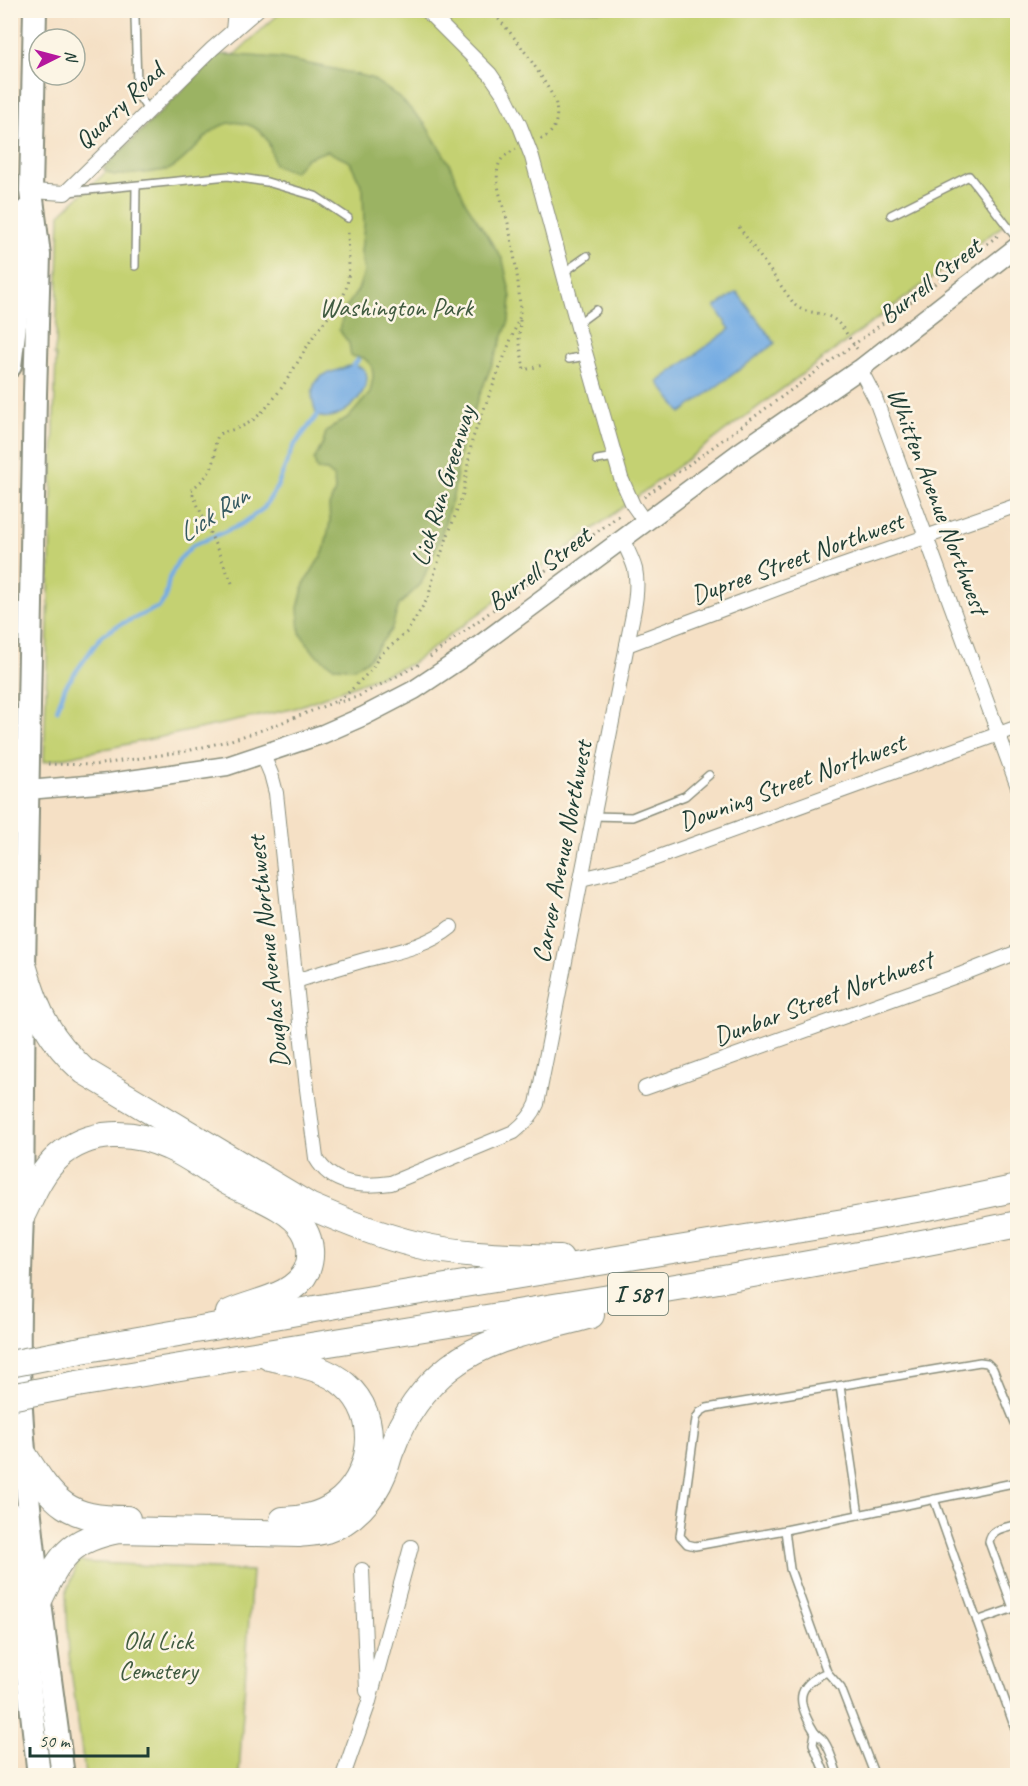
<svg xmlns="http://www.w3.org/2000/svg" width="1028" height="1786" viewBox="0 0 1028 1786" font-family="Caveat,sans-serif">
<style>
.green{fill:#c4d172;stroke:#728753;stroke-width:1.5}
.forest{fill:#9bb364;stroke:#5d784c;stroke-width:1.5}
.water{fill:#74ace3;stroke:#4a748c;stroke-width:1.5}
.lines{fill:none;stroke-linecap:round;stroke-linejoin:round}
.stream{stroke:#74ace3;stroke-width:4.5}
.service-casing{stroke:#8a8e7c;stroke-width:10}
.minor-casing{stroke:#8a8e7c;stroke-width:16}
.tertiary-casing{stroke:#8a8e7c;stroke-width:21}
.secondary-casing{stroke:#8a8e7c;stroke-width:22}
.primary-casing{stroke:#8a8e7c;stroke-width:26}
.trunk-casing{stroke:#8a8e7c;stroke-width:26}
.motorway-casing{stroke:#8a8e7c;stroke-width:28}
.path{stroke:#8a8e7c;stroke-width:3;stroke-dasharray:1.5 4.5;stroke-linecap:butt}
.service{stroke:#fff;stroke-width:7}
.minor{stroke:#fff;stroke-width:14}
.tertiary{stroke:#fff;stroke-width:18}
.secondary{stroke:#fff;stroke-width:20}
.primary{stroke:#fff;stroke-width:22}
.trunk{stroke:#fff;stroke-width:22}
.motorway{stroke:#fff;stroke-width:26}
.motorway-bridge-casing{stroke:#8a8e7c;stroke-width:28;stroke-linecap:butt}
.motorway-bridge{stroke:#fff;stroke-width:26}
.labels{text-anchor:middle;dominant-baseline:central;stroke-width:5;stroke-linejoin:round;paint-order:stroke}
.shield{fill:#fcf5e5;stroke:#617469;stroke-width:1.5}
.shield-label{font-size:24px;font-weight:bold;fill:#1f3d34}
.street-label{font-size:26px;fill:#1f3d34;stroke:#fcf5e5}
.park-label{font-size:26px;fill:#405b40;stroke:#fcf5e5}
.water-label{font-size:27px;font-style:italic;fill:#345960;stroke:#fcf5e5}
</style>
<rect width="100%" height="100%" fill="#fcf5e5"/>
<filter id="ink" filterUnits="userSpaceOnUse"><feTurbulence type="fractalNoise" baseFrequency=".0167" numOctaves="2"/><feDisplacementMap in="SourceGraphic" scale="12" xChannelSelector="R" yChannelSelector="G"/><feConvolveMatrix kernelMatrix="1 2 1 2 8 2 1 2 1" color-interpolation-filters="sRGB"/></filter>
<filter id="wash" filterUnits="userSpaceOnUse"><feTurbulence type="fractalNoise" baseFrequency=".008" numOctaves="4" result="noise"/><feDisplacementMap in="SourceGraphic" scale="24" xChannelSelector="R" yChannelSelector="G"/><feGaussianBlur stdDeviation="1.35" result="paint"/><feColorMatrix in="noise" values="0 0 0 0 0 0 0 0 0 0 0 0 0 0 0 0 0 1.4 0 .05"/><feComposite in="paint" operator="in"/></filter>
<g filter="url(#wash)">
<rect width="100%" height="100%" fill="#f5e0c5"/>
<g class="green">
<path d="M282,11H1017V215L411,664L292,709L44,762L56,355H54L56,343L60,214Z"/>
<path d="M78,1562L252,1571L239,1775H85L69,1655L66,1594Z"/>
</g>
<path class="forest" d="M219,54L279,58L334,69L371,78L399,97L425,124L449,163L466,203L503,260L511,297L509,321L462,440L453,496L440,538L421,584L399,605L391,630L368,660L354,668L334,667L315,654L300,633L298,608L304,584L324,551L330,522L329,506L335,491L334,477L327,471L317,470L314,460L323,443L326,432L333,426L350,416L370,393L373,377L372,366L364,358L351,356L349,343L339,330L345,309L358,290L364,272L361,251L364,226L363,189L350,162L327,151L307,158L294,172L274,165C271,147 268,132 249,125C212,111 197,156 170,169C165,171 120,176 115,175C111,175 106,171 103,169Z"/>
<g class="water">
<path d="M737,292L775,343L681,413L658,382L730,329L715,307Z"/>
<path d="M348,366C392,362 350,428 317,416C311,401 308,382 326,374C333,371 341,370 348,366Z"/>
</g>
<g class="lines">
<g class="stream">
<path d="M350,370L358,360"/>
<path d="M57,710L65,687L102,635L119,625L159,607L165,599L169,579L178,561L192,546L242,524L264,508L277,487L293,447L319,413"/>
</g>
</g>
</g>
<g filter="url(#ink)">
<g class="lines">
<g class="service-casing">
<g id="service">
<path d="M133,10L135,18L137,84L140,98L148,110"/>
<path d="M68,192L228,176L267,182L315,196L348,218"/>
<path d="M891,215L969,176L1018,240"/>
<path d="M135,266L136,186"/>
<path d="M563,273L587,256"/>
<path d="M577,324L596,310"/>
<path d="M569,359L586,356"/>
<path d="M597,460L615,457"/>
<path d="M593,816L632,817L685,796L709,775"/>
<path d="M840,1386L859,1515"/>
<path d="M1018,1430L993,1369L987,1363L980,1362L707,1408L700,1412L696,1419L680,1536L687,1544L695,1546L785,1530L1018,1482"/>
<path d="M934,1499L1018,1737"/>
<path d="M785,1530L790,1569L827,1672C794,1686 797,1703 814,1731C816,1735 821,1737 824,1741C831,1751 834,1764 838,1776"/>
<path d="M1013,1608L989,1542C991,1528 1006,1528 1018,1524"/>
<path d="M977,1621L1017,1607"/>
<path d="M827,1672L841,1688L875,1776"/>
<path d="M815,1733L813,1744L826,1776"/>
</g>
</g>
<g class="minor-casing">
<g id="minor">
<path d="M426,10L490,74L505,96L520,126L532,157L579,331L621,478L633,505L645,522"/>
<path d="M233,31L235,10"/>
<path d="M31,191L65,193L212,49L257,10"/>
<path d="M860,369L875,398L1018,787"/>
<path d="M627,645L784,586L1018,505"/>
<path d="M263,755L271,774L276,793L307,1089L316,1158C332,1186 362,1187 391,1183L514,1132C524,1124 532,1116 537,1104L627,645C631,621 640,593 635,569C632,558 627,549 622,539"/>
<path d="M581,879L631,867L1018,727"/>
<path d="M296,981C320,973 344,966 368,959C396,952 428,946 451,927"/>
<path d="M645,1088L962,974L1018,952"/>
<path d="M362,1570L367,1691"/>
<path d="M343,1776L368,1705L411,1547"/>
</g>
</g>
<g class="tertiary-casing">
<path id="tertiary" d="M28,790L109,783L227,766L323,734L364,716L414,690L465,656L740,452L860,369L1018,246"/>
</g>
<g class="secondary-casing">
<path id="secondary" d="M10,792L28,790"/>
</g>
<g class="primary-casing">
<g id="primary">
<path d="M10,366L18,300L21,243L27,210"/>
<path d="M22,1214L24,968L35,394L39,255L31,191L35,10"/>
</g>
</g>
<g class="trunk-casing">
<g id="trunk">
<path d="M22,1215C20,1274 17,1333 20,1392C27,1521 46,1648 63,1776"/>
<path d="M10,1513L39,1776"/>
</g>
</g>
<g class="motorway-casing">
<g id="motorway">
<path d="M24,968C37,1013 49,1039 84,1071L309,1206C344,1221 380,1236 418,1245C463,1256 514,1256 560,1258"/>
<path d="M22,1215C32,1195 41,1172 58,1157C89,1129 133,1130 169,1147C190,1156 208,1171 228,1182C252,1195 290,1207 304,1230C311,1242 312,1257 307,1270C294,1298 254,1301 229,1313"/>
<path d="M76,1351L354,1302L850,1221L933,1206L1018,1188"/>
<path d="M269,1357C294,1363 325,1367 345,1385C383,1417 373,1478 335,1505C321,1515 301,1520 283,1520"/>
<path d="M77,1384C391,1331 706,1288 1018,1224"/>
<path d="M24,1455C55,1504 67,1519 127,1519"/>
<path d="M10,1568L15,1556"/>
<path d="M39,1600C60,1557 69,1539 119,1530L299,1534C308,1533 317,1533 326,1530C352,1522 373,1499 383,1474C387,1465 388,1456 392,1448C403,1417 424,1387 450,1367C491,1335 543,1329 591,1315"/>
</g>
</g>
<g class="path">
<path d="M490,10C517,38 536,66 555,100C559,117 557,133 539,140"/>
<path d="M739,227L794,304C803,314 818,311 830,317C843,323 849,340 858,350"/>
<path d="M520,320L519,338L524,370L543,365"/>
<path d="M644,497L875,329L1000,234"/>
<path d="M232,583L191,490C203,480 214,471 215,454C215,446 215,441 219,434C227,431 237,429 245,425C274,410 297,361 315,334C325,319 340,307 346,289C351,272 348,246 348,229"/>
<path d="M430,657L621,514"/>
<path d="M336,703L357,697L422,663"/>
<path d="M48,764L95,765L187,751L231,740L265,729L332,703L345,696L372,669L379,656L407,632L428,598L436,568L463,494L472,440L520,316C520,285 514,253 508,223C504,207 493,181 499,164C502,156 509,153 516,149"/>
</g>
<use href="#service" class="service"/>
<use href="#minor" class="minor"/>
<use href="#tertiary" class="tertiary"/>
<use href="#secondary" class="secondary"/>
<use href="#primary" class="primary"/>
<use href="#trunk" class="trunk"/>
<use href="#motorway" class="motorway"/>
<g class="motorway-bridge-casing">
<g id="motorway-bridge">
<path d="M10,1364L76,1351"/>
<path d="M10,1397L77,1384"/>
</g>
</g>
<use href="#motorway-bridge" class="motorway-bridge"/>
</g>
</g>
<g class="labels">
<rect class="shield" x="608" y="1273" width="60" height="42" rx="4.5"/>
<g class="shield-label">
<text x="638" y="1294">I 581</text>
</g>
<g class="street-label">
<text transform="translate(119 106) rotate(-44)">Quarry Road</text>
<text transform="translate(930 281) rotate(-38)">Burrell Street</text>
<text transform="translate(443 486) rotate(-73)">Lick Run Greenway</text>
<text transform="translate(938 501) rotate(69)">Whitten Avenue Northwest</text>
<text transform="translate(797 558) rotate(-20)">Dupree Street Northwest</text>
<text transform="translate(539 569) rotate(-37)">Burrell Street</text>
<text transform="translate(792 782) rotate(-20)">Downing Street Northwest</text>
<text transform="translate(562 852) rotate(-79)">Carver Avenue Northwest</text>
<text transform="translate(268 952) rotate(-96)">Douglas Avenue Northwest</text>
<text transform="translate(823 998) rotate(-20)">Dunbar Street Northwest</text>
</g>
<g class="park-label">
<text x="396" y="307">Washington Park</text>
<text x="158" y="1640">Old Lick<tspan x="158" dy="30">Cemetery</tspan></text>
</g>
<g class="water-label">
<text transform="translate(213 514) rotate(-33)">Lick Run</text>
</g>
</g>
<rect width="1028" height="1786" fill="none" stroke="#fcf5e5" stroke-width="36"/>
<g transform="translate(57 57) rotate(84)"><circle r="28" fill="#fcf5e5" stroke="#a4ab9e" stroke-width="1.5"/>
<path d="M0-4.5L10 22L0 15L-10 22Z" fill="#b5179e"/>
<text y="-9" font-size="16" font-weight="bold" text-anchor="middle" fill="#1f3d34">N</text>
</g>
<path d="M30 1747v9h118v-9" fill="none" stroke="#1f3d34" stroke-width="3"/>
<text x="39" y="1747" font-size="18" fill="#1f3d34" stroke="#fcf5e5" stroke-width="4.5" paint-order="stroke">50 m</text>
</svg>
